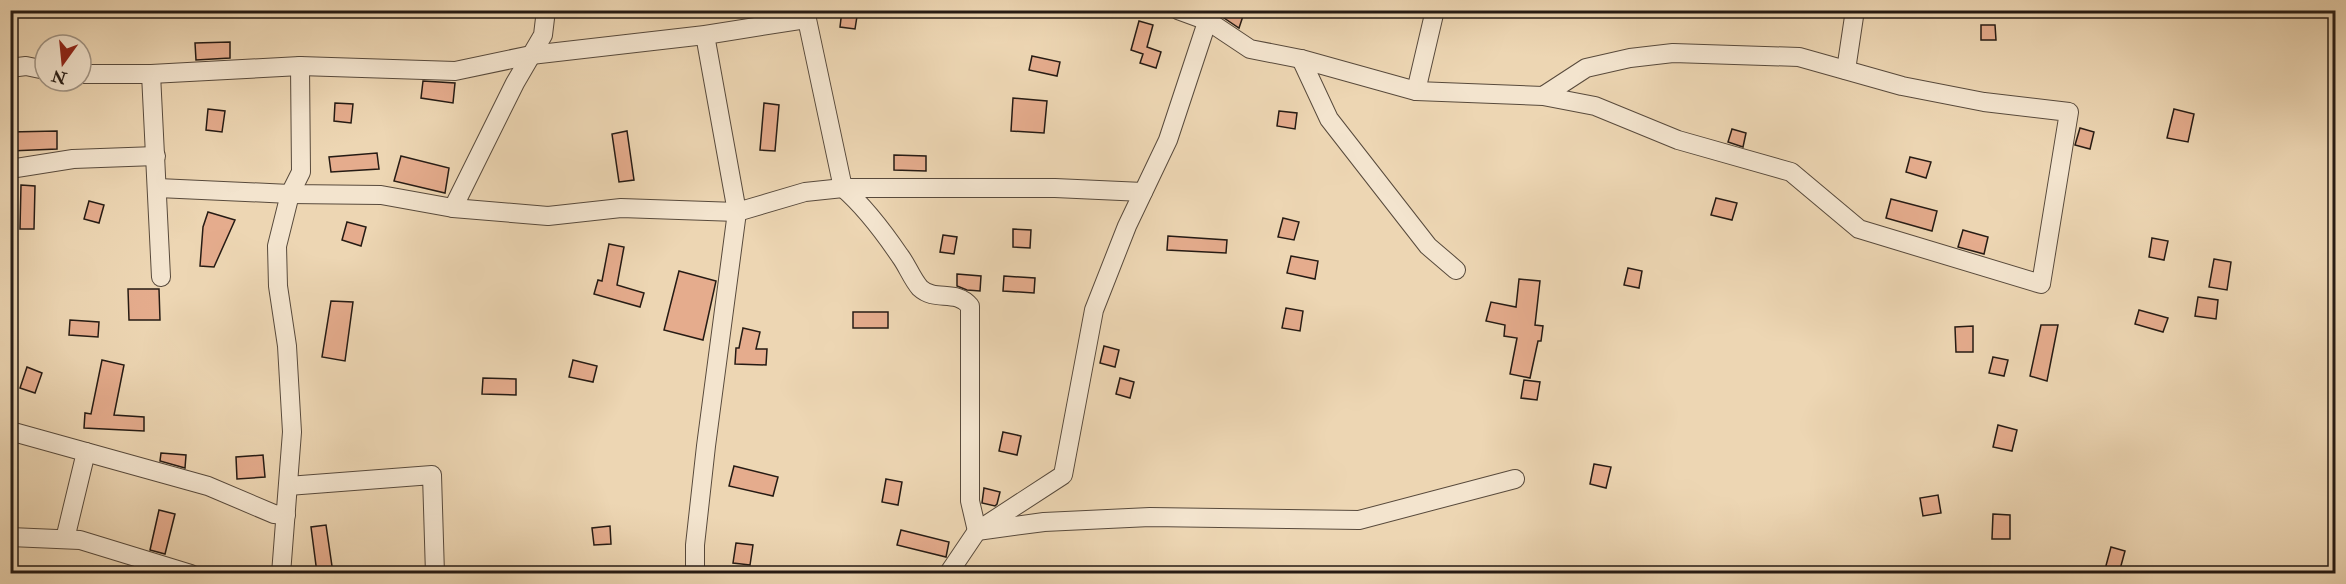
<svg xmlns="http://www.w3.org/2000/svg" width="2346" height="584" viewBox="0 0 2346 584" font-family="'IM FELL Double Pica',serif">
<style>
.building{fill:#e5ac8d;stroke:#261b14;stroke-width:1.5}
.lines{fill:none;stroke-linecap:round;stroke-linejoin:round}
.minor-casing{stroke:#584a3c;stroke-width:20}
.minor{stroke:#f3e4ce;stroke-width:18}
</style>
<rect width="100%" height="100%" fill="#edd6b3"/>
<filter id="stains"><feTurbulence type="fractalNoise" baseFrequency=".00333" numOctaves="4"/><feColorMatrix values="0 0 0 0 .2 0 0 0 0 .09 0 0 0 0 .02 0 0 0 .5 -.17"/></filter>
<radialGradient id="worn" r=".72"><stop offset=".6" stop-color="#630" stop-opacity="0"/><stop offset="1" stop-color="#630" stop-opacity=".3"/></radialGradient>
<g class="building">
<path d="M842,10H858L855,29L840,27Z"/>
<path d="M1226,10H1245L1239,28L1224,18Z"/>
<path d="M1139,21L1153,25L1147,47L1161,52L1156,68L1140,63L1143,54L1131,50Z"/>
<path d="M1981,25H1995L1996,40H1981Z"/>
<path d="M230,42V58L196,60L195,43Z"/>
<path d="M1032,56L1060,62L1057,76L1029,70Z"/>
<path d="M423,81L455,83L453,103L421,98Z"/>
<path d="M1013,98L1047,101L1044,133L1011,131Z"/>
<path d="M335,103L353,104L351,123L334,121Z"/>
<path d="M764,103L779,105L775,151L760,150Z"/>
<path d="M208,109L225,111L222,132L206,130Z"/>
<path d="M2174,109L2194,114L2188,142L2167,138Z"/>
<path d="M1279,111L1297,113L1295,129L1277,126Z"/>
<path d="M2080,128L2094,132L2090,149L2075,145Z"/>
<path d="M1732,129L1746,133L1743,147L1728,142Z"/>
<path d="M57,131V149L10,151V132Z"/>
<path d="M627,131L634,180L619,182L612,134Z"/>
<path d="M377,153L379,169L331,172L329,157Z"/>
<path d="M894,155L926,156V171L894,170Z"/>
<path d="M401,156L449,168L445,193L394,181Z"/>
<path d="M1910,157L1931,162L1926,178L1906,172Z"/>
<path d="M21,185L35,186L34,229H20Z"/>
<path d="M1716,198L1737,203L1732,220L1711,215Z"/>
<path d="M1891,199L1937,211L1932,231L1886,218Z"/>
<path d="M89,201L104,205L99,223L84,219Z"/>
<path d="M208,212L235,220L214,267L200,266L203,227Z"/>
<path d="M1283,218L1299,222L1294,240L1278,237Z"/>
<path d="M347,222L366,227L361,246L342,240Z"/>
<path d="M1013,229L1031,230L1030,248L1013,247Z"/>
<path d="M1963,230L1988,237L1984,254L1958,247Z"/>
<path d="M943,235L957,237L954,254L940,252Z"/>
<path d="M1168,236L1227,240L1226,253L1167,250Z"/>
<path d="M2152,238L2168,241L2164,260L2149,257Z"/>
<path d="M609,244L624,247L617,285L644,293L640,307L594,294L598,280L602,281Z"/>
<path d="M1291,256L1318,261L1315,279L1287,273Z"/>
<path d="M2214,259L2231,262L2227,290L2209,287Z"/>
<path d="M1628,268L1642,271L1639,288L1624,285Z"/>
<path d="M679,271L716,281L703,340L664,330Z"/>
<path d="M957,274L981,276L980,291L967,290L957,286Z"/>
<path d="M1004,276L1035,278L1034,293L1003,291Z"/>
<path d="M1519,279L1540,281L1535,325L1543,326L1541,341H1538L1530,378L1510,374L1517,338L1504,336L1505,325L1486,321L1491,302L1516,307Z"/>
<path d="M128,289H159L160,320H129Z"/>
<path d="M2198,297L2218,300L2216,319L2195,316Z"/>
<path d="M331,301L353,302L345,361L322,357Z"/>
<path d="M1286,308L1303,311L1300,331L1282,328Z"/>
<path d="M2139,310L2168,318L2163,332L2135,324Z"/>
<rect x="853" y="312" width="35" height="16"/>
<path d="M70,320L99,322L98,337L69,335Z"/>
<path d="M2041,325H2058L2047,381L2030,376Z"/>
<path d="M1973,326V352H1956L1955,327Z"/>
<path d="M743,328L760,332L756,349H767L766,365L735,364L736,348H739Z"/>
<path d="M1104,346L1119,350L1115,367L1100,363Z"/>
<path d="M1993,357L2008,360L2004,376L1989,373Z"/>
<path d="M102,360L124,365L114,415L144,417V431L84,428L85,413L91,414Z"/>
<path d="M573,360L597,366L593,382L569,377Z"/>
<path d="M27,367L42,373L35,393L20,388Z"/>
<path d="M483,378L516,379V395L482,394Z"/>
<path d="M1120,378L1134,382L1130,398L1116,394Z"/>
<path d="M1524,380L1540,382L1537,400L1521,398Z"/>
<path d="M1998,425L2017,430L2012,451L1993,447Z"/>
<path d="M1003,432L1021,436L1017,455L999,451Z"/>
<path d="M161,453L186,455L185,468L160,461Z"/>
<path d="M263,455L265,477L237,479L236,457Z"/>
<path d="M1594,464L1611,467L1606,488L1590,484Z"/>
<path d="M734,466L778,477L773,496L729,486Z"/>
<path d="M886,479L902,482L898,505L882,502Z"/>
<path d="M984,488L1000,492L997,504L995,506L982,503Z"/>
<path d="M1938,495L1941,513L1923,516L1920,498Z"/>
<path d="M159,510L175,514L165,554L150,550Z"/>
<path d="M1993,514L2010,515V539H1992Z"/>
<path d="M326,525L333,573H317L311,527Z"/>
<path d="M610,526L611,544L594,545L592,528Z"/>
<path d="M901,530L949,542L946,557L897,545Z"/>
<path d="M736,543L753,545L750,565L733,563Z"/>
<path d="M2111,547L2125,551L2119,573H2104Z"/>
</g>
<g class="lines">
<g class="minor-casing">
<g id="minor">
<path d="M805,10L843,188C865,207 883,231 900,256C907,265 912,279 920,288C935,302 956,289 970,306V501L977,531L1044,522L1150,517L1359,520L1515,479"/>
<path d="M1178,10L1208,21L1250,49L1301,59L1416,91L1543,96L1595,106L1678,140L1791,172L1859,229L2041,284L2069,112L1984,102L1902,86L1799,57L1673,53L1630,58L1586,68L1543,96"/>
<path d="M1301,59L1329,119L1428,246L1456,270"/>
<path d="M10,68L26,66L45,70"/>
<path d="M1846,70L1855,10"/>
<path d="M81,74H151L300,66L455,71L531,55L705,35L806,19"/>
<path d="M151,74L161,277"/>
<path d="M1416,91L1435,10"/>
<path d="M10,169L73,159L156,156"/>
<path d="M158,188L290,194L381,195L453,208L548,216L621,208L737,212L805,192L843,188H1055L1143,192"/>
<path d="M453,208L515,83L543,35L546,10"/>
<path d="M10,431L208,486L274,514L286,515"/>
<path d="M288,486L432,475L435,574"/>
<path d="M10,537L80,540L191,574"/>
<path d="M65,539L86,452"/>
<path d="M281,574L292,432L287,346L278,286L277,246L290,194L301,172L300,66"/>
<path d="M695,574V545L706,446L737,212L705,35"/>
<path d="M948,574L977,531L1063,475L1094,310L1127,226L1168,140L1211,10"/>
</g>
</g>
<use href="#minor" class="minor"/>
</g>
<rect width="2346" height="584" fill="none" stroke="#edd6b3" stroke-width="36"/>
<rect x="12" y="12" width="2322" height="560" fill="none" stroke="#261b14" stroke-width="3"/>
<rect x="18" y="18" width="2310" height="548" fill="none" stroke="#261b14" stroke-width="1.5"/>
<g transform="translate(63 63) rotate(195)"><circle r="28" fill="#f3e4ce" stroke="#a19484" stroke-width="1.5"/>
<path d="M0-4.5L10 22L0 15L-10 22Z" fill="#8f2418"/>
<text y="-9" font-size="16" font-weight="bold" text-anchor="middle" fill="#261b14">N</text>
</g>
<rect width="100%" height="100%" filter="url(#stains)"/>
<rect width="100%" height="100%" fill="url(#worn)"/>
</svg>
